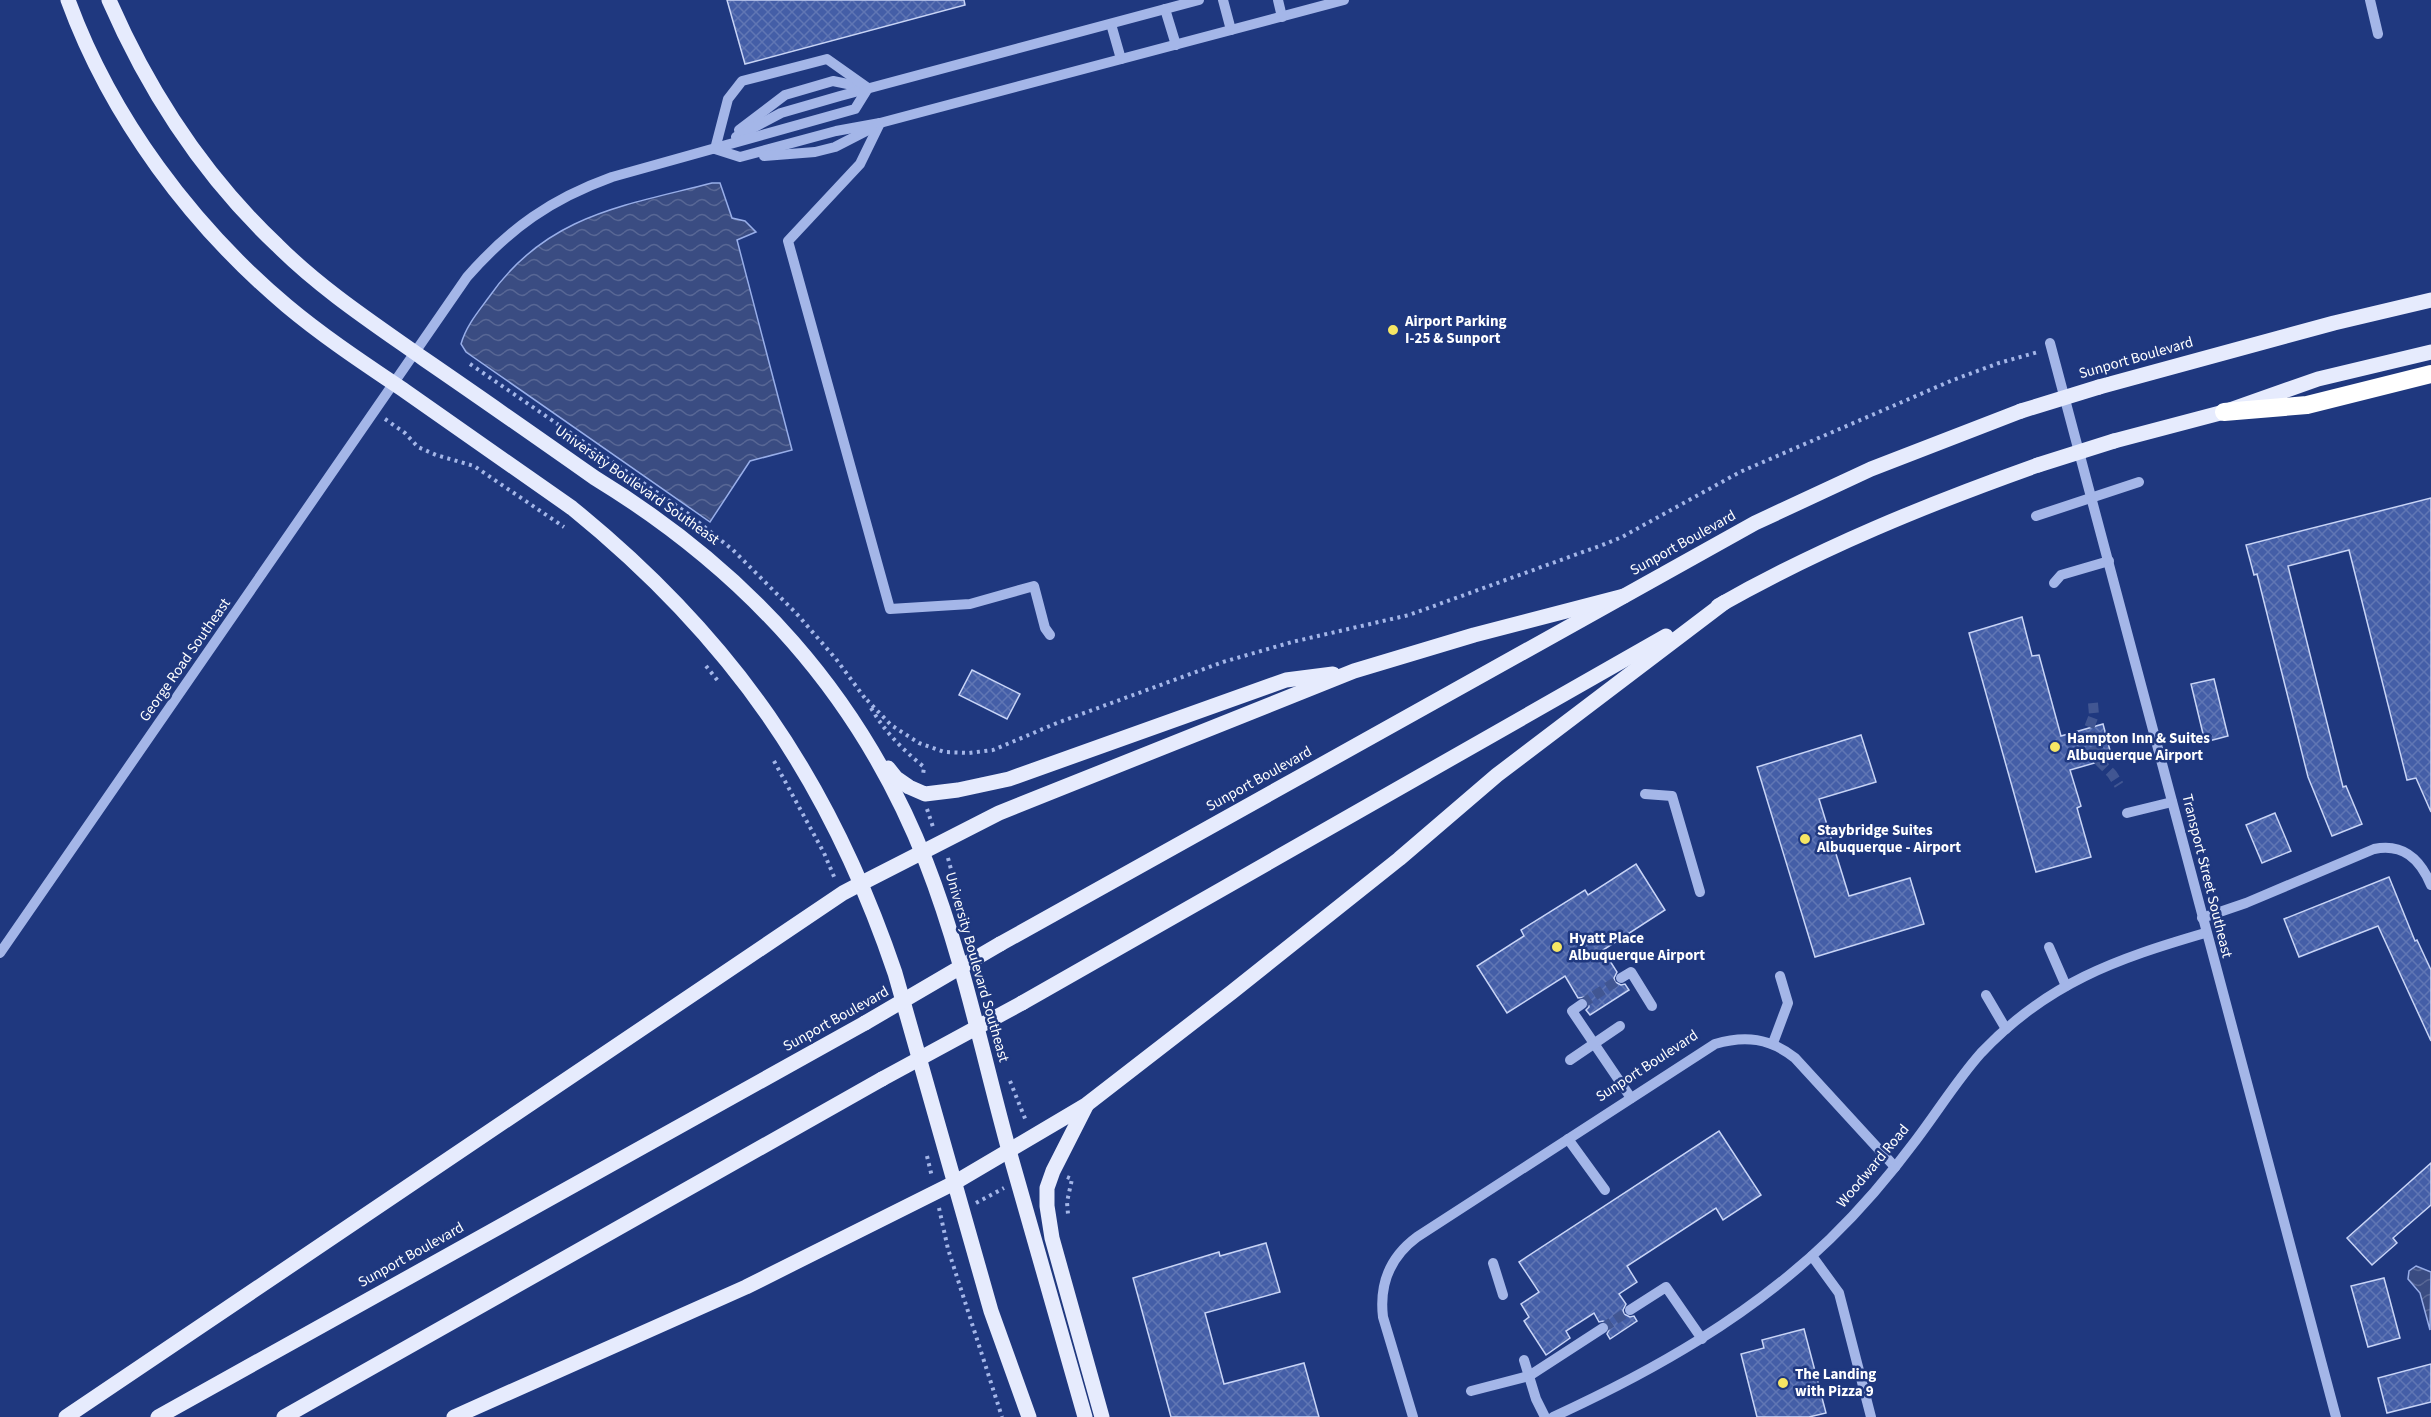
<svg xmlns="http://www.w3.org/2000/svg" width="2431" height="1417" viewBox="0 0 2431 1417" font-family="'Source Sans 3',sans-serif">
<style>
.water{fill:url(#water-waves);stroke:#98aee9;stroke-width:1.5}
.building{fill:url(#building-cross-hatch);stroke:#c8d4f6;stroke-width:1.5}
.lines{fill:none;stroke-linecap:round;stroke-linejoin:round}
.minor-tunnel{stroke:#415692;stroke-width:10;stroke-dasharray:10 5;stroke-linecap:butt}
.path{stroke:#a4b6e8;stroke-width:4;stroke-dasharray:3 4.5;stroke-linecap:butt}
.minor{stroke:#a4b6e8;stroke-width:10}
.major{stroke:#e6ebfd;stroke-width:15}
.highway{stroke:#fff;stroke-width:18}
.major-bridge{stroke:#e6ebfd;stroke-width:15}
.poi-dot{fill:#f6e664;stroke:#1f387f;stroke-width:2}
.labels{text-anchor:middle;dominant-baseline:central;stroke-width:5;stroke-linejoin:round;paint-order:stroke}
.poi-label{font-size:15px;font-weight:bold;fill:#fff;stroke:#1f387f;text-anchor:start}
.street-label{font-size:15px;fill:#fff;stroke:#1f387f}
</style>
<defs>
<pattern id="water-waves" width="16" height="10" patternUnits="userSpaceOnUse" patternTransform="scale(1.5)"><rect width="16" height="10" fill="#3a4c82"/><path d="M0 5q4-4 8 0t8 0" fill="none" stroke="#586795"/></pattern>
<pattern id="building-cross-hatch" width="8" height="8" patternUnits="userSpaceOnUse" patternTransform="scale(1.5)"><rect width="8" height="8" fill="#445ea7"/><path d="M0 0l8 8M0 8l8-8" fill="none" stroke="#6076b4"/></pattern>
</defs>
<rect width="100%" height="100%" fill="#1f387f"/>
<g class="water">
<path d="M712,183H720L732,218L745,221L756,232L737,240L792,450L750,461L710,522L466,352L461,344C466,326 478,312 489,297C546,215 623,206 712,183Z"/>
<path d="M2416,1266L2431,1272L2430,1330L2420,1293L2408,1279L2409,1271Z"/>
</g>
<g class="building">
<path d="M727,0H964L965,5L745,64Z"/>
<path d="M2431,498V812L2416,778L2407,780L2349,550L2288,566L2343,787L2346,786L2362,824L2332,836L2308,777L2257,574L2254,575L2246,545Z"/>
<path d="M2022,617L2032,656L2039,655L2061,736L2103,724L2112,758L2070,770L2081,806L2077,808L2091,857L2036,872L1969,633Z"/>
<path d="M972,670L1020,694L1007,719L959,695Z"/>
<path d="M2214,679L2228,736L2205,742L2191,684Z"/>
<path d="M1861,735L1876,782L1819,799L1849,896L1910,878L1924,924L1815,957L1757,767Z"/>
<path d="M2275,813L2291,851L2262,863L2246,825Z"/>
<path d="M1636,864L1665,910L1603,950L1617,972L1614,978L1615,982L1621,985L1625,984L1629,990L1590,1015L1586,1010L1589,1007L1588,1000L1585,997L1578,998L1565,976L1507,1013L1477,966L1524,936L1521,930L1585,890L1588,895Z"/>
<path d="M2389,877L2415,941L2417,940L2431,970V1041L2378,926L2299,957L2284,919Z"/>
<path d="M1719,1131L1761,1195L1723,1220L1716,1208L1627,1266L1637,1282L1619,1294L1626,1304L1623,1310L1624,1314L1630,1317L1634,1316L1637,1321L1610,1339L1607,1334L1610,1328L1609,1323L1603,1321L1599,1322L1594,1313L1566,1331L1570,1338L1546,1355L1524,1321L1529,1317L1521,1304L1539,1292L1519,1262Z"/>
<path d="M2431,1163V1205L2393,1238L2397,1243L2372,1265L2347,1238Z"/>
<path d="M1266,1243L1280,1292L1205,1313L1224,1384L1304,1363L1319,1417H1171L1133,1278L1219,1252L1220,1256Z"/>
<path d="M2384,1278L2400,1338L2368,1347L2351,1286Z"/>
<path d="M1804,1329L1826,1413L1809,1417H1757L1741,1354L1764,1348L1762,1340Z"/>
<path d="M2431,1364V1402L2387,1413L2378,1378Z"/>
</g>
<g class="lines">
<g class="minor-tunnel">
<path d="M2093,703L2094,715L2089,728L2099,761L2112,774L2119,785"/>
<path d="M1582,1004L1621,978"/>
<path d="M1603,1328L1630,1310"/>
</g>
<g class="path">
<path d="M470,364L687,513L733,550L796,613L836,659L867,701"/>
<path d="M385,419L405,433L418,447L436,455L474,466L564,527"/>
<path d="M706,666L718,681"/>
<path d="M867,700L891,725L919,743L944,752L969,753L993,750L1057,723L1223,662L1292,642L1409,615L1605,544L1622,537L1740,472L1953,380L1999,363L2038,352"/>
<path d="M871,708C885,732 902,749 924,767L923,775"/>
<path d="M774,761L824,853L835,879"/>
<path d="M927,809L933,827"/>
<path d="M948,858L957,892"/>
<path d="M1010,1081L1026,1121"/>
<path d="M927,1156L932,1177"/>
<path d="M1067,1177L1072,1179L1067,1202L1068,1214"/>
<path d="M976,1203L1004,1188"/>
<path d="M939,1208L948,1249L1002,1417"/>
</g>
<g class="minor">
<path d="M1223,0L1231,30"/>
<path d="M1278,0L1282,17"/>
<path d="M2370,0L2378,34"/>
<path d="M1165,9L1176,45"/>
<path d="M1111,24L1121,59"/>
<path d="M880,123L860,164L788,241L890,609L970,604L1034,586L1045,628L1050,635"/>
<path d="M739,130L785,95L833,81L862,87"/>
<path d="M736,137L781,113L840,96L1199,0"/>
<path d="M715,149L740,157L836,131L880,123L1344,0"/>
<path d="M715,149L728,99L742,81L827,59L868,88"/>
<path d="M764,156L815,152L835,147L872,128"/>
<path d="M2050,343L2336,1417"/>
<path d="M2036,516L2139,482"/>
<path d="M2054,583L2061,575L2109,561"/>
<path d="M1645,794L1672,796L1700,892"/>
<path d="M2127,813L2172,802"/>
<path d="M2202,918L2246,903L2374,849C2403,843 2420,859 2431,885"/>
<path d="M2049,947L2066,986"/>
<path d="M0,953L467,277C510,228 551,199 612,177L855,109L868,88"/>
<path d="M1621,978L1631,972L1652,1006"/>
<path d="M1986,995L2006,1029"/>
<path d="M1582,1004L1572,1011L1631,1098"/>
<path d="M1773,1043L1788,1003L1780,976"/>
<path d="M1570,1060L1620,1026"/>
<path d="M1568,1139L1605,1190"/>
<path d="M1812,1256L1839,1293L1871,1417"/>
<path d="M1493,1263L1503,1295"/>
<path d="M1630,1310L1666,1287L1702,1339"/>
<path d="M1524,1360L1536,1399L1545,1417"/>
<path d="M1471,1391L1529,1376L1603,1328"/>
<path d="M1413,1417L1383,1317C1379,1283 1390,1257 1417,1237L1715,1044C1745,1035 1770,1038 1795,1058L1895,1167"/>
<path d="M1553,1417C1653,1371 1749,1317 1830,1239C1861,1209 1890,1175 1916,1140C1938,1111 1957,1080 1981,1053C2047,983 2116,959 2205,933"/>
</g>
<g class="major">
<path d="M68,0C111,118 192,226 287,306C324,337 365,364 405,391C460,430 516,469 572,508C731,637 829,778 895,973L991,1311L1029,1417"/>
<path d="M109,0C149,92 204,176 277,245C321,289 373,323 424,359C481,398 538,438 595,478C747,571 860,694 926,862C962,954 982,1052 1008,1147C1033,1237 1060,1327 1085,1417"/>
<path d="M2099,387L2334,323L2431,300"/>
<path d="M2114,441L2224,412L2318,379L2431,352"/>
<path d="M1718,606C1820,548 1928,504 2038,465"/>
<path d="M888,768L896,778L909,787L925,794L958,790L1009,779L1286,680L1333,674"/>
<path d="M1000,944L1755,523L1871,469L2021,411"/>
<path d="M1022,1003L1666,636"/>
<path d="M1086,1106L1053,1171L1047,1188V1206L1052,1238L1102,1417"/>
<path d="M66,1417L843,893L862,883L999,813L1354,671L1474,635L1624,596"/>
<path d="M158,1417L865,1023"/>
<path d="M284,1417L882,1079"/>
<path d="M454,1417L746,1287L954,1183L1086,1105L1232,992L1399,859L1497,775L1725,602"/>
</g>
<path class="highway" d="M2224,412L2307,405L2431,374"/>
<g class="major-bridge">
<path d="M2021,411L2099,387"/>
<path d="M2038,465L2114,441"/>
<path d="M865,1023L1000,944"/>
<path d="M882,1079L1022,1003"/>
</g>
</g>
<g class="poi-dot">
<circle cx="1393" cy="330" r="6"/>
<circle cx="2055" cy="747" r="6"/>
<circle cx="1805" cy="839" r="6"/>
<circle cx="1557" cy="947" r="6"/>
<circle cx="1783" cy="1383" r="6"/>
</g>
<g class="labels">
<g class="poi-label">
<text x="1405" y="321">Airport Parking<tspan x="1405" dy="17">I-25 &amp; Sunport</tspan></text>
<text x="2067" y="738">Hampton Inn &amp; Suites<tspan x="2067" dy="17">Albuquerque Airport</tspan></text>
<text x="1817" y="830">Staybridge Suites<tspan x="1817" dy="17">Albuquerque - Airport</tspan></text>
<text x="1569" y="938">Hyatt Place<tspan x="1569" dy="17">Albuquerque Airport</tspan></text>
<text x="1795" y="1374">The Landing<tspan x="1795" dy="17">with Pizza 9</tspan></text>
</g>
<g class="street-label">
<text transform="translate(2136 358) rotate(-16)">Sunport Boulevard</text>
<text transform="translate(637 485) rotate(35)">University Boulevard Southeast</text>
<text transform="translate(1683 543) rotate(-29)">Sunport Boulevard</text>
<text transform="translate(185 660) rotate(-55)">George Road Southeast</text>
<text transform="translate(1259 779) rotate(-29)">Sunport Boulevard</text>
<text transform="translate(2207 876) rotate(76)">Transport Street Southeast</text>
<text transform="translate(977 967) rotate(74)">University Boulevard Southeast</text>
<text transform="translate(836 1019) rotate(-29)">Sunport Boulevard</text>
<text transform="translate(1647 1066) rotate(-33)">Sunport Boulevard</text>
<text transform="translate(1873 1166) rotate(-50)">Woodward Road</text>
<text transform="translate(411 1255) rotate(-29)">Sunport Boulevard</text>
</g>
</g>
</svg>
